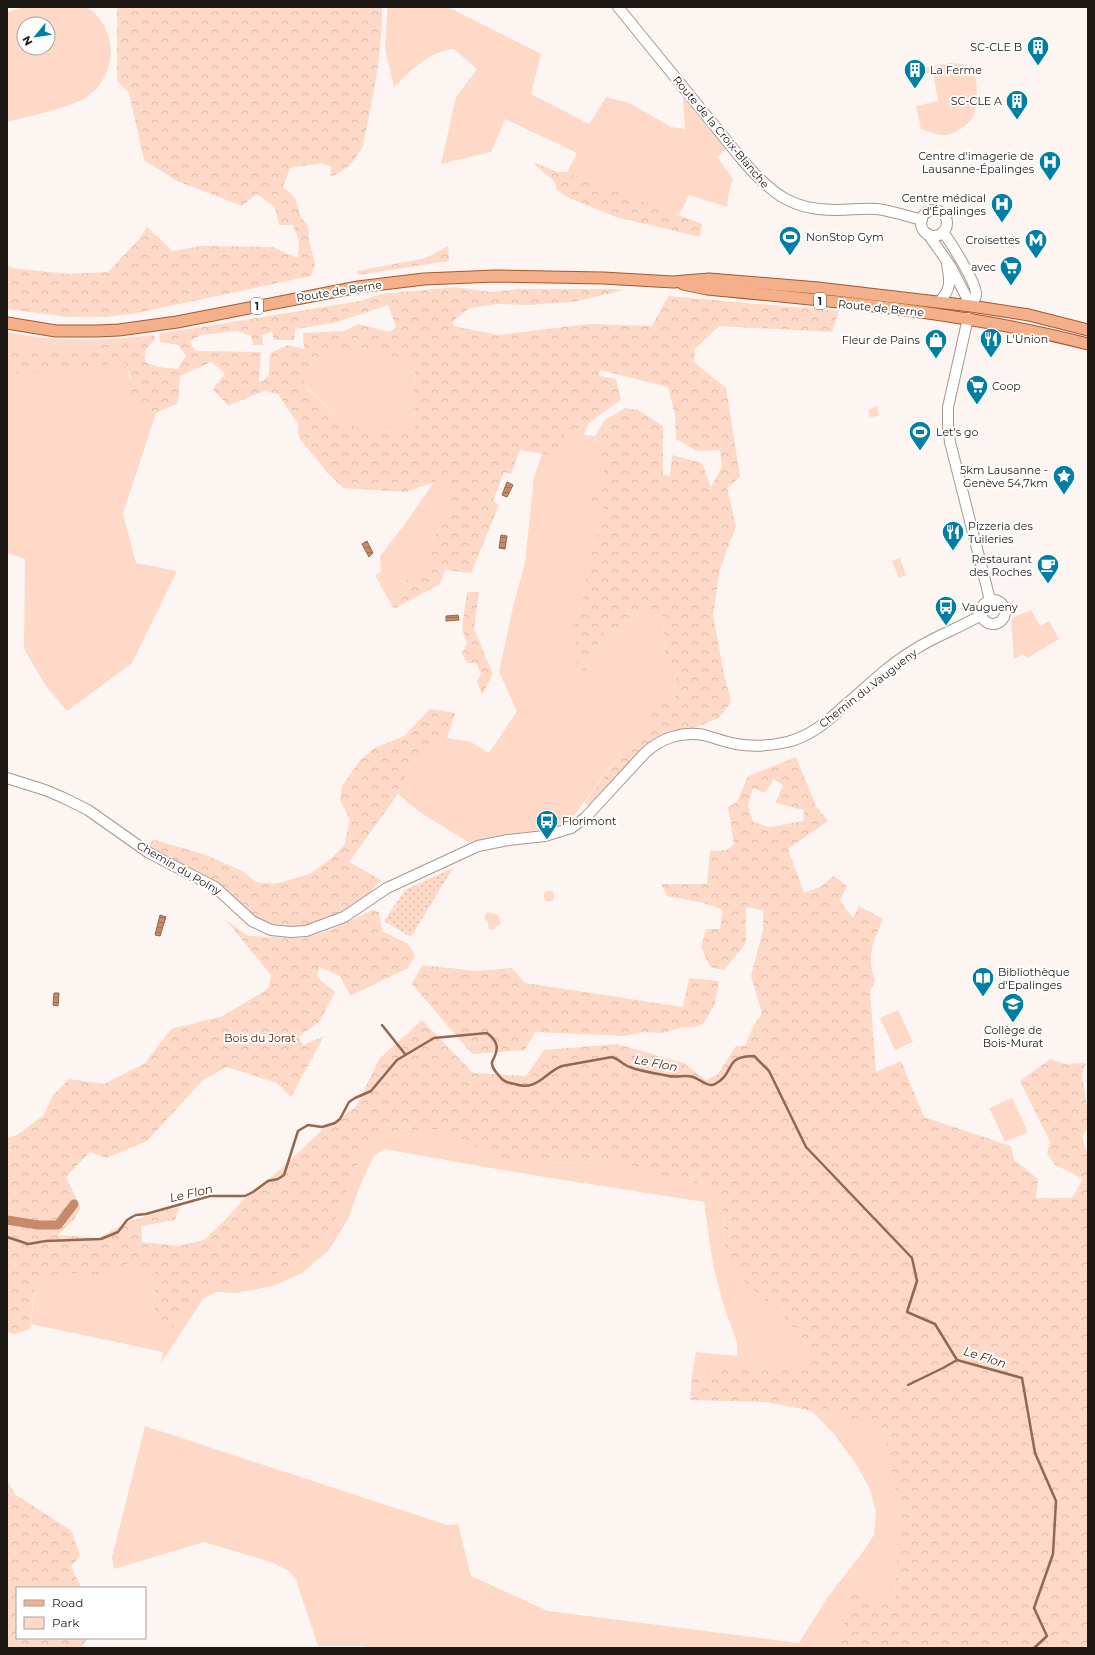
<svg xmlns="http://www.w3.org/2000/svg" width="1095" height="1655" viewBox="0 0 1095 1655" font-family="Montserrat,sans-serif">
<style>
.green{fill:#fed9c7;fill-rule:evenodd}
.forest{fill:url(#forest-crowns);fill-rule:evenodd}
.garden{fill:url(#garden-dots)}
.water{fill:url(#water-rules);stroke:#946750}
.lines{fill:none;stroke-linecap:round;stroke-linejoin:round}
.stream{stroke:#946750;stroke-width:2.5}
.canal{stroke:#c6896a;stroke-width:9}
.secondary-casing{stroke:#a7978f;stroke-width:12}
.primary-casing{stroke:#a5582e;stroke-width:13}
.secondary{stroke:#fff;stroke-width:10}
.primary{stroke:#f4b08a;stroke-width:11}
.labels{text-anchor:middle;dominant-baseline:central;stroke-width:4;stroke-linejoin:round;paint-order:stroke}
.shield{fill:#fff;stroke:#625d5b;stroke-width:1}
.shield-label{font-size:10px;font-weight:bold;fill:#1e1815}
.poi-label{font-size:11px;fill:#1e1815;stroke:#fff;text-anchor:end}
.street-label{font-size:11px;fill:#1e1815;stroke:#fff}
.park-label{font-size:11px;fill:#592100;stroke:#fff}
.water-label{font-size:12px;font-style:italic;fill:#4e250f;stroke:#fff}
</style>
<defs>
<pattern id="forest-crowns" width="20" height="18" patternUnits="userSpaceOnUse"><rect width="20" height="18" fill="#fed9c7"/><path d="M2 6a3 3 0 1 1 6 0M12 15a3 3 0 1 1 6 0" fill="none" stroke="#d9baaa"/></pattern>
<pattern id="garden-dots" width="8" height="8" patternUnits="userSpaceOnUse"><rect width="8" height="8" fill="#fed9c7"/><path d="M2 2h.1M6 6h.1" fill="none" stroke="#d9baaa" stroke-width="1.8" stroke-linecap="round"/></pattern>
<pattern id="water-rules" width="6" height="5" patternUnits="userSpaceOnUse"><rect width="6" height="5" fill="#c6896a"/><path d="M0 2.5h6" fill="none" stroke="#a06f56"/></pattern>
</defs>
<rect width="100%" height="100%" fill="#fdf5f2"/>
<g class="green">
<path d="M24,7C34,7 83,5 88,8C93,10 97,16 101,21C118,44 112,79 88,96C72,108 28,116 7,122V12ZM24,24H48V48H24Z"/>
<path d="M387,7H448L541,54L531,94L589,124L606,97L630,103L671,127L685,129L683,96L726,149L717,157L733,179L729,192L727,207L689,195L679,215L567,172L577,153L505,119L491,152L441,164L456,97L477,69L454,49C428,52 413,69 394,87L385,48L387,18Z"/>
<path d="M951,63L963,64L973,68C978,81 978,100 974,114C972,123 954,135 945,135C938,136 928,131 921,129L916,106L938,101L933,72L922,74L921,67H929Z"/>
<path d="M7,332C60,343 101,341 154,335L111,344L49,352L7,351L101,365L126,363L138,407L156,413L123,514L136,563L177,571L132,663L67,711L46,686L24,649L25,559L7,553Z"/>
<path d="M364,349L415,365L414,391L415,432L365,431L342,420L307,388L302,375C314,352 341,353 364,349Z"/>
<path d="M877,406L879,416L870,417L868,410Z"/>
<path d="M565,433L595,436L604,473L591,500L610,511L592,544L581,608L574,617L586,670L605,631L623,630L639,614L663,616L665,656L677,668L674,703L650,725L634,737L571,819L549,829L507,834L468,842L418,811L398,794L410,766L447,738L471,742L489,753L517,711L499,672L513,607L525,562L534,477L542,454L555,456Z"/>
<path d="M447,470L450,483L447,494L450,509L428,548L433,562L406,581L388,599L375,575L381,572L380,556L405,524L434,482Z"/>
<path d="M900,558L906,575L899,578L892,561Z"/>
<path d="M1031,610L1040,626L1049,621L1059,639L1027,658L1023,654L1014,659L1011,621L1014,617Z"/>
<circle cx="549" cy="896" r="5.5"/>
<path d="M487,912L498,915L501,924L495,927L496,929L489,930L488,922L484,918Z"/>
<path d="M898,1010L913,1042L895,1050L880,1018Z"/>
<path d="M1012,1098L1028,1132L1005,1142L989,1108Z"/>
<path d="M444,1129L470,1144L500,1158L522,1163L620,1162L656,1174L686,1182L698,1183L707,1189L721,1204L725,1219L723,1239L749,1287L777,1309L814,1352L804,1370L751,1366L692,1375L696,1352L737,1356V1342L724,1307L713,1265L704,1202L532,1175L384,1149L374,1156L361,1183L348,1219L329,1250L302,1273L273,1286L236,1293L216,1292L203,1299L161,1363L163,1352L31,1324L35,1278L81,1273L101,1278L130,1262L155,1273L154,1316L165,1333C179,1326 182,1310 192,1299C197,1294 202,1291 208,1288L284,1271L296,1263L317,1246L335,1221L360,1159L373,1141L390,1131Z"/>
<path d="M837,1407L842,1420L884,1429L892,1476L899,1507L895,1603L849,1614L830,1648H365L364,1646H318L296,1580L289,1571L271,1562L204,1542L114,1569L112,1557L145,1426L447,1525L458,1524L471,1576L548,1611L799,1643L827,1598L862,1553L874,1535L876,1512L870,1489L856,1464L834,1434L812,1411Z"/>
</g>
<g class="forest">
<path d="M117,7H382C383,54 372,100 363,146C355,161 346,171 330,177L331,167L322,163L290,168L283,187L295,198L301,217L308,226L309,241L315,264L311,276L132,314L104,317H69L7,309V265L13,268L68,274L108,272L139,239L147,227L173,251L201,246L272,247L298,258L299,241L293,225H279L275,207L257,194L242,206L177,181L144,160L129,93L117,81Z"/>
<path d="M535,163L558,172H567L702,224L700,237L616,217L569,198L557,190L554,181L535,165Z"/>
<path d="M448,246L449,261L358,275L357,271L426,258Z"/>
<path d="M456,287L490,292L519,289H611L624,290L573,302L528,305L498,304L470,308L453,321V326L498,335L589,324L652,326L668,296L839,311L832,332L719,326L695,349L694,362L726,388L740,477L727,488L736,526L720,569L713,615L724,674L731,702L719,718L661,741L590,807L585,802L634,737L650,725L652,704L674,703L677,668L665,657L663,616L639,614L623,630L605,631L586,670H578L574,617L581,608L592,544L610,511L590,500L604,473L595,436L604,421L625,408L638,410L663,426V475L670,476L672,455L702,463L711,487L722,467L720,450L697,451L676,439L675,415L668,387L600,370L599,376L616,379L621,400L589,423L584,435L565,433L555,456L520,450L511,474L504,472L493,501L499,505L471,573L445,570L440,584L394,609L388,599L406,581L433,562L428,548L450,509L447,494L450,483L447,471L434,482L406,492L343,488L326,471L299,438L298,424L278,394L264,391L228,406L213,389L225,373L211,362L180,376L178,403L156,413L138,407L127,393L131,377L126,363L17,374L7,350L49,352L111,344L154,335L155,339L145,350V362L158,367L177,369L186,356L178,345L160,342L159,334L360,301L381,294ZM388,305L396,327L390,332L358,324L345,331L303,333L304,349L288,345L270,353L269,374L263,381H259L261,352L195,351L190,341L201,335L237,331L251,336L253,345H263L262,335L272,332L274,340H294L295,329L334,323ZM364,349L415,365L414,391L415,432L365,431L342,420L307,389L302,375C314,352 341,353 364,349Z"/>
<path d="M467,592H479L474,629L493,674L482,695L477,682L481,673L476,663H467L462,653L467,643L462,629Z"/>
<path d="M430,709L455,713L447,738L410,766L398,794L349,862L381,880L366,897L341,912L319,921L298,927L265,923L155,852L150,847L151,842L155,840L206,855L242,871L256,882L275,884L310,874L332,858L344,845L350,820L340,800L342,786L360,760L376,747L403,737Z"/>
<path d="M796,757L816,806L828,821L788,849L804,893L820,887L834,876L847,886L840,901L853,918L859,906L883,919C873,942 866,955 875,981L870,991L876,1072L901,1061L924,1117L1011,1146L1014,1160L1038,1179L1036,1198H1072L1083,1179L1054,1164L1047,1153L1050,1142L1020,1081L1050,1059L1065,1064L1086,1063L1082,1074L1088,1115V1128L1082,1137L1088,1157V1648H830L849,1614L845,1593L895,1602L899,1507L892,1476L884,1429L842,1420L837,1408L812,1411L766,1402L690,1400L692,1375L751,1366L804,1370L814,1352L777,1309L749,1287L730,1263L723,1239L725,1219L721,1204L707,1189L698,1183L686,1182L656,1174L620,1162L522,1163L500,1158L470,1144L444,1129L390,1131L373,1141L360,1159L335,1221L317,1246L296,1263L284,1271L271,1275L208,1288C202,1291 197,1294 192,1299C182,1310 180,1326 165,1333L158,1327L154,1316L155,1273L130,1262L101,1278L81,1273L35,1278L30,1329L15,1334L7,1332V1138L17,1135L43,1116L53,1095L69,1079L104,1084L145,1063L171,1029L223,1016L269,988L271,975L226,920L248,936L301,938L325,932L373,910L379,912L382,931L408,944L415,955L408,968L350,996L340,976L319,967L317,977L335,992L320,1021L299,1037L303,1045L324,1036L291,1097L277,1083L227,1067L203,1080L147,1141L106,1158L90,1152L66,1177L81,1208L75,1218L58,1235L98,1238L130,1221L179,1206L175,1220L141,1226L142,1242L178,1246L204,1240L225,1220L246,1197L282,1168L325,1127L356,1107L379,1059L422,1020L473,1073L526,1076L544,1050L617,1044L683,1063L706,1080L718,1074L736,1046H745L753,1027L762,1013L751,976L763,930V910L746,907V943L724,970L710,967L701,947L706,929H720L723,910L704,903L667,896L661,884H707L710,851L727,850L734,844L728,807L737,802L748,776ZM774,779L783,786L775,803L804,810L803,821L770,827L753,822L748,806L753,788L765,793Z"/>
<path d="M422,965L476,971L512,968L525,983L683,1007L689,978L719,981L715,1004L703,1024L694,1027H683L663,1033L644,1032L625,1036L535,1032L525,1050L472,1054L412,984Z"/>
<path d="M7,1481L16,1495L72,1531L80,1556L71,1566L81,1588H17V1638H88L81,1648H7Z"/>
</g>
<path class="garden" d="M453,868L411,937L384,921L405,890Z"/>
<g class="water">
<path d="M507,482L513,485L507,497L502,495Z"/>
<path d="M501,535L507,536L505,549L499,548Z"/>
<path d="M367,541L373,553L369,557L362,544Z"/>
<path d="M458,615L459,620L446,621V616Z"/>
<path d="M160,915L166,917L160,936L155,935Z"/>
<path d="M54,993H59L58,1006L53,1005Z"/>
</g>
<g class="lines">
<g class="stream">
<path d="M382,1025L405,1054"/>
<path d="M7,1237L28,1244L46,1241L101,1239L118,1232L127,1220L132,1217L136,1215L146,1214L210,1196H245L253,1192L268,1181L278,1179L284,1175L298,1131L308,1125L322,1127L335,1123L340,1119L349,1102L355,1098L371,1091L397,1060L434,1038L487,1033C499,1042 499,1049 492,1062C491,1068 497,1073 501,1078C504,1082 509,1083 515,1084C537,1092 545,1072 562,1066L612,1057C619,1059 623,1065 630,1067C642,1072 656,1073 669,1076C676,1078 686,1074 693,1077C700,1079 708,1088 715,1084C736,1073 723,1056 754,1056L769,1071L806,1147L912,1258L917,1281L907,1312L935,1324L957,1360L1022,1378L1035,1453L1056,1501L1053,1554L1034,1608L1047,1636L1034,1648"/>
<path d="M908,1385L943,1368L957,1360"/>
</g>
<path class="canal" d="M7,1220L38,1225H58L74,1204"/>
<g class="secondary-casing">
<g id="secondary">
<path d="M618,7L744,162C772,194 793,211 838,210C851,210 864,208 877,209C892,211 907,216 922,220"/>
<circle cx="934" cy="223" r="13"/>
<path d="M943,232C951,243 976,282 976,294C976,299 973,302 971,306"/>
<path d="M928,234L951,267L971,306"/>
<path d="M939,302C952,288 950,282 947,264"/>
<path d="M968,318L948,407V426L950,442L990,600"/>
<circle cx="993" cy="612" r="12"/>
<path d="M7,778L45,790L64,798L88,810L149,853L215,887L252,921L271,930L291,932L306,931L344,917L387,888L478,846L508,840L545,836L571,828L585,818L645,753C661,738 682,731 704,735C715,738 725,742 736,744C753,747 770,746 787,742C809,737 827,722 843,707C866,688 888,665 914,650C935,636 960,628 981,615"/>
</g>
</g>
<g class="primary-casing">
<g id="primary">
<path d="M683,284L707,289C835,301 964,312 1088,344"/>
<path d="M7,323L56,331H97L119,330L177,322L358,287L424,279L495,276L603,278L673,282L709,279L818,288L971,306L1029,315L1088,330"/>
</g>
</g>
<use href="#secondary" class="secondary"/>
<use href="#primary" class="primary"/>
</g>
<defs>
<g id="building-pin" transform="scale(1.15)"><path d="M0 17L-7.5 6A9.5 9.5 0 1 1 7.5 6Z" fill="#007fa5" stroke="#fff"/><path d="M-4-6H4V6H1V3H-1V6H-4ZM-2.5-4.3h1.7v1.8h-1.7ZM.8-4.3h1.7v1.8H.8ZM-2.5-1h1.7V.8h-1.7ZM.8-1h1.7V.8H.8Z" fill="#fff"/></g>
<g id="hospital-pin" transform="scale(1.15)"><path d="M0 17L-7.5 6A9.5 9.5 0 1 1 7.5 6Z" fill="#007fa5" stroke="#fff"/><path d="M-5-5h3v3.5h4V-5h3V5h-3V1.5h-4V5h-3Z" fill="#fff"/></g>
<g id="stadium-pin" transform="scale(1.15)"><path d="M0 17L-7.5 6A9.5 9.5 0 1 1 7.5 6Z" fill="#007fa5" stroke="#fff"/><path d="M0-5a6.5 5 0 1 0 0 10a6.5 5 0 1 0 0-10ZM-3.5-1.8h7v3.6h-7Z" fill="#fff"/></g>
<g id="metro-pin" transform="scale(1.15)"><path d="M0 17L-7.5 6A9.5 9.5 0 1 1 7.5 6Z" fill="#007fa5" stroke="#fff"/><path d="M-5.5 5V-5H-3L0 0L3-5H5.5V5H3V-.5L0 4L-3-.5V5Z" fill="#fff"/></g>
<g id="supermarket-pin" transform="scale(1.15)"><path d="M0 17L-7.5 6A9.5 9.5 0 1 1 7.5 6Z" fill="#007fa5" stroke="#fff"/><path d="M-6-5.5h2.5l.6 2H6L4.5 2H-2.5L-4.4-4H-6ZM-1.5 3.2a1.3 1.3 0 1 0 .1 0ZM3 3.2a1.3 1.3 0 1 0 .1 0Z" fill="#fff"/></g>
<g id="restaurant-pin" transform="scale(1.15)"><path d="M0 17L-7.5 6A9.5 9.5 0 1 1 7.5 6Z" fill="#007fa5" stroke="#fff"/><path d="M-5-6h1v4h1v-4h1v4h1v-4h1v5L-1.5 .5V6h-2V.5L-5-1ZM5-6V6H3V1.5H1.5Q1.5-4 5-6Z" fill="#fff"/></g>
<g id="shop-pin" transform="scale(1.15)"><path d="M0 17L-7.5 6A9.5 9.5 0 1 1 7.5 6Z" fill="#007fa5" stroke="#fff"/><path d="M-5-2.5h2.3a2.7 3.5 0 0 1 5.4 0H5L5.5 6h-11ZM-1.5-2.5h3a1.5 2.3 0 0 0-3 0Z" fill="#fff"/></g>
<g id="sight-pin" transform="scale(1.15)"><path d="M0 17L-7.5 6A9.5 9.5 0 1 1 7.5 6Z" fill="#007fa5" stroke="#fff"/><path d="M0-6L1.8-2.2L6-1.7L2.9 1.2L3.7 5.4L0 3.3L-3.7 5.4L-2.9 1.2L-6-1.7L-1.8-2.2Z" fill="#fff"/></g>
<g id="cafe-pin" transform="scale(1.15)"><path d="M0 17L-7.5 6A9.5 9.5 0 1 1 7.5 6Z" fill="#007fa5" stroke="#fff"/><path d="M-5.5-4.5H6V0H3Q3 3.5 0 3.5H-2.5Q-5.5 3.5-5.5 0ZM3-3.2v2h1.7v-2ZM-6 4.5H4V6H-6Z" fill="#fff"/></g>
<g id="bus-pin" transform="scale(1.15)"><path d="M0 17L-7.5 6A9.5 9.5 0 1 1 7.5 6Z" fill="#007fa5" stroke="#fff"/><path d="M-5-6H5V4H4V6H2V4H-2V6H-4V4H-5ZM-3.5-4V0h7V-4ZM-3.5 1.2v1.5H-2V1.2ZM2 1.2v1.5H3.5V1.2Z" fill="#fff"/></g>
<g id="library-pin" transform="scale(1.15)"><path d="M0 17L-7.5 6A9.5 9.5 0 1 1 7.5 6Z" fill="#007fa5" stroke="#fff"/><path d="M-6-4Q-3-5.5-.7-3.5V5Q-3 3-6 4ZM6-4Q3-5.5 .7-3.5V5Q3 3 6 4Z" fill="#fff"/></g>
<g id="school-pin" transform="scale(1.15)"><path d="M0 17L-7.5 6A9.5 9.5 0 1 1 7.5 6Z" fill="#007fa5" stroke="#fff"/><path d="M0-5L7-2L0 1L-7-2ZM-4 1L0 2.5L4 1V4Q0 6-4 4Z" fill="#fff"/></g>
</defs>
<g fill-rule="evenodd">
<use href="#building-pin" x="1038" y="47"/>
<use href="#building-pin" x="915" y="70"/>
<use href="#building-pin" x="1017" y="101"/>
<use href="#hospital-pin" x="1050" y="162"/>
<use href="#hospital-pin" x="1002" y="204"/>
<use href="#stadium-pin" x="790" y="237"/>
<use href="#metro-pin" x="1036" y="240"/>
<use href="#supermarket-pin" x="1011" y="267"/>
<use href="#restaurant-pin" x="991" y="339"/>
<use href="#shop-pin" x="936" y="340"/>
<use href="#supermarket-pin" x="977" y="386"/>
<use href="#stadium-pin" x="920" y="432"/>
<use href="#sight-pin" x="1064" y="476"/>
<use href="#restaurant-pin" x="953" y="532"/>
<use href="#cafe-pin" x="1048" y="565"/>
<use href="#bus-pin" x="946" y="607"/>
<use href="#bus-pin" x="547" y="821"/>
<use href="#library-pin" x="983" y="978"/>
<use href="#school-pin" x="1013" y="1004"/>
</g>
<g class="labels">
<g class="shield">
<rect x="814" y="293" width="12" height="16" rx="3"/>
<rect x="251" y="298" width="12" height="16" rx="3"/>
</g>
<g class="shield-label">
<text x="820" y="301">1</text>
<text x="257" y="306">1</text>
</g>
<g class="poi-label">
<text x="1022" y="47">SC-CLE B</text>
<text x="930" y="70" text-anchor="start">La Ferme</text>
<text x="1002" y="101">SC-CLE A</text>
<text x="1034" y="156">Centre d'imagerie de<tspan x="1034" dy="13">Lausanne-Épalinges</tspan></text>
<text x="986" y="198">Centre médical<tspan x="986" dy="13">d'Épalinges</tspan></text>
<text x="806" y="237" text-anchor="start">NonStop Gym</text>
<text x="1020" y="240">Croisettes</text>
<text x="996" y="267">avec</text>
<text x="1006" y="339" text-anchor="start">L'Union</text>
<text x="920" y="340">Fleur de Pains</text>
<text x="992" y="386" text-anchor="start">Coop</text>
<text x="936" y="432" text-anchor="start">Let's go</text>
<text x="1048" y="470">5km Lausanne -<tspan x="1048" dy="13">Genève 54,7km</tspan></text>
<text x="968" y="526" text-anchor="start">Pizzeria des<tspan x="968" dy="13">Tuileries</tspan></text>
<text x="1032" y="559">Restaurant<tspan x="1032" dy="13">des Roches</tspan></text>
<text x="962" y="607" text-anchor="start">Vaugueny</text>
<text x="562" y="821" text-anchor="start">Florimont</text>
<text x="998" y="972" text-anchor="start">Bibliothèque<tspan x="998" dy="13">d'Epalinges</tspan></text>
<text x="1013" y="1030" text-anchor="middle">Collège de<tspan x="1013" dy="13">Bois-Murat</tspan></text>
</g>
<g class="street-label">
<text transform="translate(721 132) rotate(50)">Route de la Croix-Blanche</text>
<text transform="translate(339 291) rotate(-9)">Route de Berne</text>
<text transform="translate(881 308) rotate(6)">Route de Berne</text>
<text transform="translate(868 688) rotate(-38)">Chemin du Vaugueny</text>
<text transform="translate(179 868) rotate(30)">Chemin du Polny</text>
</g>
<g class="park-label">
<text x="260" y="1038">Bois du Jorat</text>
</g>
<g class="water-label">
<text transform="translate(656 1063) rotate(11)">Le Flon</text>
<text transform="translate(191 1193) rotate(-13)">Le Flon</text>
<text transform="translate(985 1357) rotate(18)">Le Flon</text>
</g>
</g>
<rect width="1095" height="1655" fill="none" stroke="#1e1815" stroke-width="16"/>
<rect x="16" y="1587" width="130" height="52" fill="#ffffff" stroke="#a5a3a1"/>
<rect x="24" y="1600" width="20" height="6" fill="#f4b08a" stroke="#a5a3a1"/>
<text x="52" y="1607" font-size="12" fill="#1e1815">Road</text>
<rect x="24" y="1617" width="20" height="12" fill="#fed9c7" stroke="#a5a3a1"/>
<text x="52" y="1627" font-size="12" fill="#1e1815">Park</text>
<g transform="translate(36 36) rotate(241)"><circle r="19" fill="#ffffff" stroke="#a5a3a1"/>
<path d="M0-3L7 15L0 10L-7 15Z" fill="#007fa5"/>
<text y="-6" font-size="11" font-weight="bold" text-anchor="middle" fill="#1e1815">N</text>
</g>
</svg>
